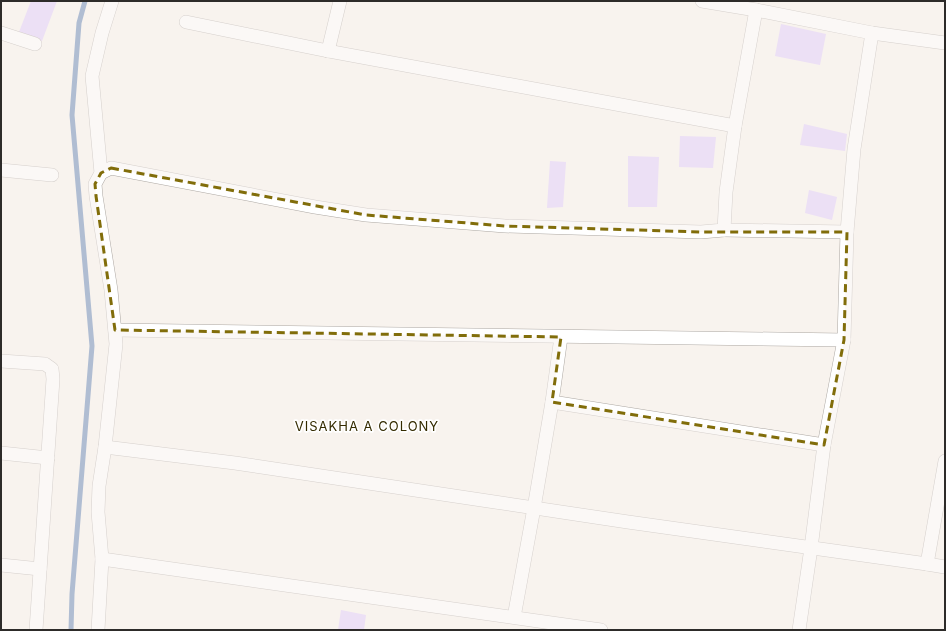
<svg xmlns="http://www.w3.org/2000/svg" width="946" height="631" viewBox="0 0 946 631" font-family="Inter,sans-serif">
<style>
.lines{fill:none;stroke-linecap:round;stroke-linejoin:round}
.stream{stroke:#597daf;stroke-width:5}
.building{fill:#dec9fc}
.street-casing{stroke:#ada8a3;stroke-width:14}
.street{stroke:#fff;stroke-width:13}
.marked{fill:none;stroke:#816d0a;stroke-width:3;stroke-dasharray:8 5;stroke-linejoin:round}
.labels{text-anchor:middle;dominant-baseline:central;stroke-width:3.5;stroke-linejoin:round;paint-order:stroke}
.neighbourhood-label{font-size:13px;letter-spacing:1px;fill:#342b00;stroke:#fff}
</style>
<rect width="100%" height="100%" fill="#f8f3ee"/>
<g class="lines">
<path class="stream" d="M71,630L72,594L92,346L72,115L79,23L85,1"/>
</g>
<g class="building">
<path d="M31,1H57L42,41L19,32Z"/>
<path d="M781,24L826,34L820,65L775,56Z"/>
<path d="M804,124L847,134L845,151L800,145Z"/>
<path d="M680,136L716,137L713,168L679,167Z"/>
<path d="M628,156L659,157L657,207H628Z"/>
<path d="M550,161L566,162L563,207L547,208Z"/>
<path d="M809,190L837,197L832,220L805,213Z"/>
<path d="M341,610L366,615L364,630H338Z"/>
</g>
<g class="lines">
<g class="street-casing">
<g id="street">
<path d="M702,1L756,10L872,33L945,43"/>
<path d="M186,22L328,51L735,126"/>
<path d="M1,33L35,44"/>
<path d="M328,51L340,1"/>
<path d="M1,170L52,175"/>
<path d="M101,173L111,168L315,207L366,215L505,226L701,232L724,230L726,192L735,126L756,10"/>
<path d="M724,230L847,232"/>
<path d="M115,330L844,340"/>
<path d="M561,337L552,402L824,445"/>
<path d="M1,361L45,364L52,369L53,379L36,630"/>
<path d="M105,447L235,463L628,522L927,564L945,461"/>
<path d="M1,453L48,458"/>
<path d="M102,559L601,630"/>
<path d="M927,564L945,567"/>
<path d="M1,565L40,569"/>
<path d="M514,617L534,508L552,402"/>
<path d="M98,630L102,559L98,512L99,486L105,447L116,344L111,290L96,196L95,184L101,173L92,76L102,33L112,1"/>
<path d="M799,630L811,548L824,445L844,340L847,232L854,149L872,33"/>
</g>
</g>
<use href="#street" class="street"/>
</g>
<path d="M0 0H946V631H0ZM111,168L366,215L505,226L701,232H847L844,340L824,445L552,402L561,337L115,330L96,196L95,184L101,173Z" fill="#f8f3ee" fill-opacity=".55" fill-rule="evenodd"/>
<path class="marked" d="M111,168L366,215L505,226L701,232H847L844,340L824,445L552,402L561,337L115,330L96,196L95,184L101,173Z"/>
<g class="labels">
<g class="neighbourhood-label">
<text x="367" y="426">VISAKHA A COLONY</text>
</g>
</g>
<rect width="946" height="631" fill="none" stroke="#2d2b29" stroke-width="4"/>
</svg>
